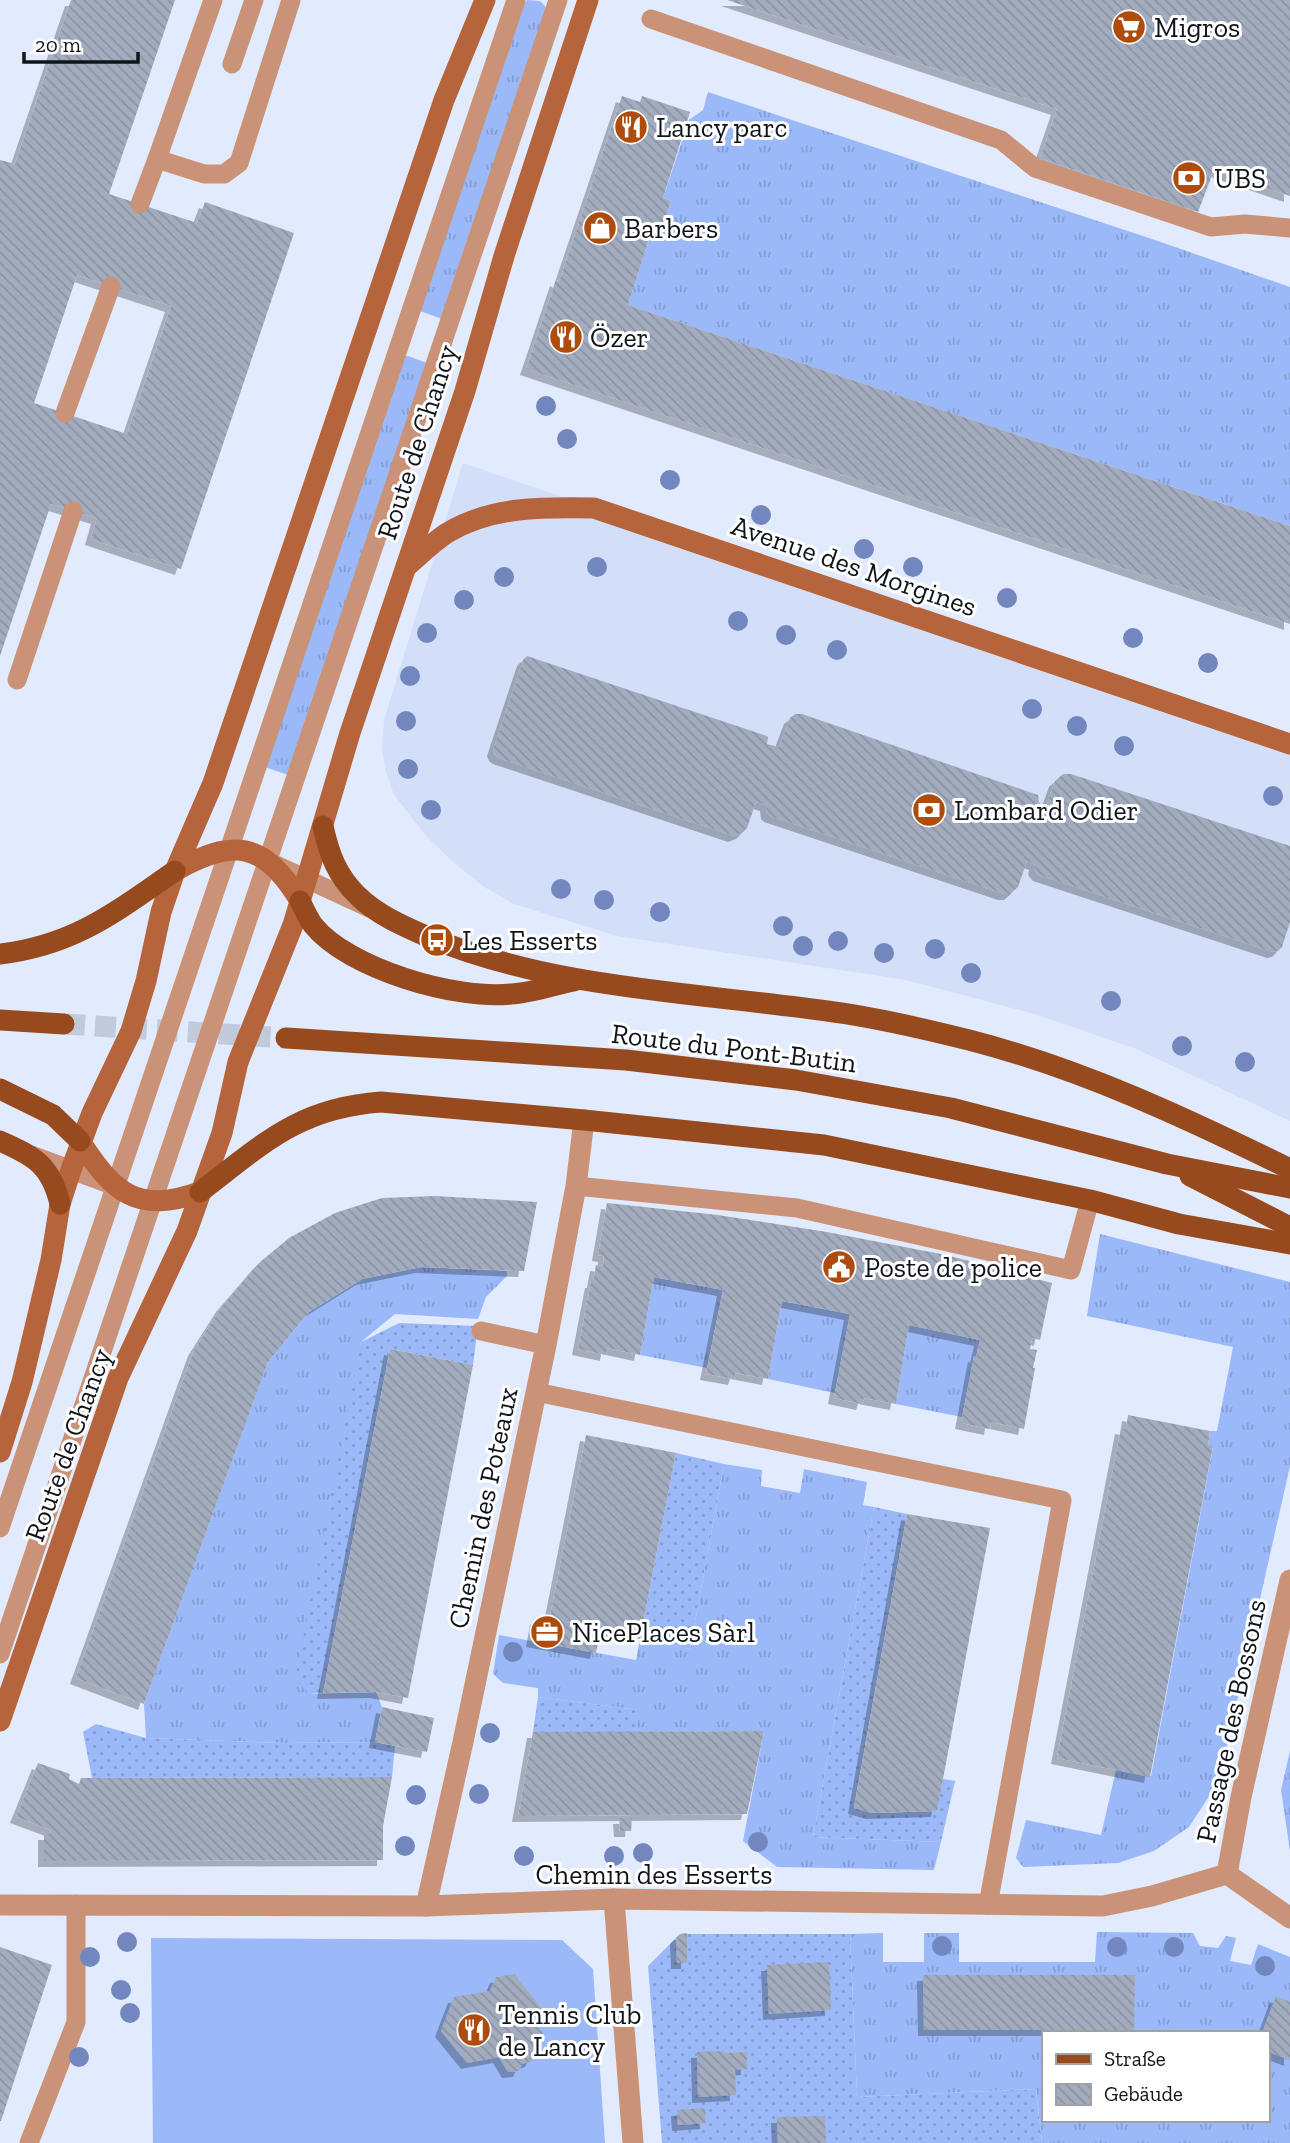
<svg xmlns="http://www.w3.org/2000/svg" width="1290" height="2143" viewBox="0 0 1290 2143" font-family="'Zilla Slab',serif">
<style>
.built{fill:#d3dff8}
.grass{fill:url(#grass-tufts);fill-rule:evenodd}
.garden{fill:url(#garden-dots)}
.pitch{fill:#9bb9f8}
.building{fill:url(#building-back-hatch);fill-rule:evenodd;filter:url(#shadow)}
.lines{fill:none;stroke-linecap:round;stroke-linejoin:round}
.primary-tunnel{stroke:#c2cbdc;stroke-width:21;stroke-dasharray:21 10;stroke-linecap:butt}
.lane{stroke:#ca9277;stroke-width:19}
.street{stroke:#ca9277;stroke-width:21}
.secondary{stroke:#b5643b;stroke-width:21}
.primary{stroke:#984a1f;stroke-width:21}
.tree{fill:#7287be}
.labels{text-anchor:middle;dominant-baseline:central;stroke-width:6;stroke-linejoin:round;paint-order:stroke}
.poi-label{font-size:28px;fill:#10141a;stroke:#fff;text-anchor:start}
.street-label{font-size:28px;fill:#10141a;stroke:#fff}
</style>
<defs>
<pattern id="grass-tufts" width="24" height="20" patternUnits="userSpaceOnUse" patternTransform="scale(1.75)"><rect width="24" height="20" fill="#9bb9f8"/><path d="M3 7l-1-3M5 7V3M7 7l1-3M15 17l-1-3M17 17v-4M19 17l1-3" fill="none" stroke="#849ed4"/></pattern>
<pattern id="garden-dots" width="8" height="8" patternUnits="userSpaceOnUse" patternTransform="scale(1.75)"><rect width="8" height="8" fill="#9bb9f8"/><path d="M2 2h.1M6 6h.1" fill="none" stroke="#849ed4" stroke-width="1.8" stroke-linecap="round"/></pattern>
<pattern id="building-back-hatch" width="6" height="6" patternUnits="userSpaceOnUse" patternTransform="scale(1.75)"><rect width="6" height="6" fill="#a3acbe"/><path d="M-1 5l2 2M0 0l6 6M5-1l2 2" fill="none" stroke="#8b93a3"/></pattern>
<filter id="shadow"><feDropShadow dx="-6" dy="6" stdDeviation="0" flood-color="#0004"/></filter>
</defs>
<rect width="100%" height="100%" fill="#e2ebfe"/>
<path class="built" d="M463,463L1290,744V1121L1136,1049L1038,1015L906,980L617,936L514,904L484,887L453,862L426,836L394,795L385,769L382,748L384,720Z"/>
<g class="grass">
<path d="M527,0L540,1L545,6V13L442,319L420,311L523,6Z"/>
<path d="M708,92L1155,240L1290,287V526L628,305L651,233L660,235L671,201L663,198L689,120L703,110Z"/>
<path d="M405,355L427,363L288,775L265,767Z"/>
<path d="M1100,1234L1290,1282V1466L1219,1781L1189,1827L1154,1851L1118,1863L1023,1867L1016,1858L1026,1820L1101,1835L1116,1770L1151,1776L1213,1447L1208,1445L1210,1431H1217L1233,1347L1087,1316Z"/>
<path d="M421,1267L507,1271V1276L486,1297L478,1319L395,1314L361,1342L310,1694L376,1692L382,1707L375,1742L284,1743L146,1738L144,1704L268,1362L309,1312L362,1279Z"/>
<path d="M654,1277L723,1290L707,1368L640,1355Z"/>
<path d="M782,1301L850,1314L835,1393L768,1379Z"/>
<path d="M909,1325L980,1340L976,1357H974L962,1417L896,1404Z"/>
<path d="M724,1464L762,1470L761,1486L800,1493L804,1469L867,1482L863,1505L874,1507L813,1837L941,1842L934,1870L777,1867L743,1841L764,1731L635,1732L638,1710L538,1697V1688L503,1683L493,1674L499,1635L636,1660L640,1639L690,1649Z"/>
<path d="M1290,1751V1851L1281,1790Z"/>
<path d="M1097,1932L1193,1933L1200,1946L1218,1948L1226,1936L1236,1938L1230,1961L1251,1965L1258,1944L1290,1957V2143H1042L1036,2089L857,2097L850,1934L883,1933V1962H924V1933H959V1962H1095ZM1043,2033H1267V2120H1043Z"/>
</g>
<g class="garden">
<path d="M399,1323L478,1326L473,1365L390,1349L323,1693L309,1694L295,1679L361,1342Z"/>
<path d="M676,1453L724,1464L690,1649L640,1639Z"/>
<path d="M874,1507L907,1514L854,1807L872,1813L936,1811L943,1779L955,1781L941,1842L813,1837Z"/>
<path d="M538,1697L639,1710L635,1732H533Z"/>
<path d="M96,1724L146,1738L284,1743L375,1742L395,1746L392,1777L92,1778L83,1732Z"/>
<path d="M680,1934H850L857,2097L1036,2089L1042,2143H662L648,1966Z"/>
</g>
<path class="pitch" d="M151,1938L562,1940L593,1969L605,2143H153Z"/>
<g class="building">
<path d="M71,0H175L109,194L197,223L205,202L294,233L181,569L91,539L97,518L51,504L0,656V160L15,164ZM77,275L171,306L127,434L34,403Z"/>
<path d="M727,0H1290V196L1214,170L1198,212L1040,158L1057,109Z"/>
<path d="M622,96L640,102L642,96L690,112L663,198L671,201L660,235L651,233L628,305L1290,526V624L526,369L556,280L559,282Z"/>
<path d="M527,656L764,735L768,737L767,744L779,747L790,718L795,714H802L1035,794L1038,795L1039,803L1046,806L1055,781L1063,774H1071L1290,846V922L1282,947L1278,951L1273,952L1039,875L1034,869L1035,864L1027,861L1018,887L1010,894H1004L770,816L767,813L766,805L756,802L747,828L742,833L734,836L499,758L495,755L493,750L523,660Z"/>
<path d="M435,1196L537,1202L524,1271L421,1267L362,1279L309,1312L268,1362L144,1704L76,1678L194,1350L222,1306L259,1263L289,1238L335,1213L382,1198Z"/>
<path d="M607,1203L718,1215L827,1232L946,1255L1052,1283L1040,1340L1032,1338L1030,1349L1037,1350L1033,1368H1035L1024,1429L991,1422L990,1429L961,1423L974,1356L976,1357L980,1340L909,1325L896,1404L864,1398L862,1404L834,1398L850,1314L782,1301L768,1379L736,1373L734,1379L706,1374L723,1290L654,1277L640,1355L607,1348L606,1355L578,1349L591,1282H593L596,1265L603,1266L604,1256L598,1255Z"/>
<path d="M390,1349L473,1365L408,1698L376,1692L323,1693Z"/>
<path d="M1128,1415L1210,1431L1208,1445L1213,1446L1150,1777L1057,1758L1121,1428L1126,1429Z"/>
<path d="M586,1435L676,1453L640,1639L600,1631L596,1653L532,1641L536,1619L549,1621Z"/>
<path d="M907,1514L990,1528L937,1811L872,1813L854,1808Z"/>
<path d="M382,1707L434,1718L427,1752L375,1742Z"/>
<path d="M764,1731L747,1814L518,1816L533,1732Z"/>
<path d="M38,1763L70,1774L69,1779L79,1784L81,1778H92L392,1777L383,1826V1860L44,1861V1834H50L51,1830L16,1817Z"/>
<path d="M619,1818H632L631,1831H620Z"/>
<path d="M687,1933V1963H677L676,1938L680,1934Z"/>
<path d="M0,1947L52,1965L1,2121H0Z"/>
<path d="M829,1962L831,2010L769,2014L767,1965Z"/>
<path d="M514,1974L544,2011L537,2027L543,2033L531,2061L522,2064L519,2071L508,2072L499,2057L467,2063L441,2031L454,1997L490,1991L496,1977Z"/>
<path d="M923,1975H1135L1134,2030H924Z"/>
<path d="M1276,1996L1290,2002V2060L1267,2051V2033H1262Z"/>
<path d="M725,2051L724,2053L747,2052V2069L735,2070L736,2095L698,2097L697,2052Z"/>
<path d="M705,2108L706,2123L678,2125L677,2110Z"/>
<path d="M825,2116L826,2143H778L777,2117Z"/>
</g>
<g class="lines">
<path class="primary-tunnel" d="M64,1024L286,1038"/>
<g class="lane">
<path d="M213,0L157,159L204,174H224L239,163L291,0"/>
<path d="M651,19L1001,140L1035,168L1211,227L1245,224L1290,228"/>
<path d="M232,64L254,0"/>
<path d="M140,204L157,159"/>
<path d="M65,413L111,286"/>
<path d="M17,680L73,511"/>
<path d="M272,863L369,908"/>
<path d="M31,1155L115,1186"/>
<path d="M576,1186L797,1208L1071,1270L1090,1200"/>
<path d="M481,1331L546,1345"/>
<path d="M536,1392L1062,1500L988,1905"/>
<path d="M0,1528L516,0"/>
<path d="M0,1654L558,0"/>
<path d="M29,2143L76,2022V1904"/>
</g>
<g class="street">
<path d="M1227,1874L1241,1797L1290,1580"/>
<path d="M614,1899L633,2143"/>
<path d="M0,1905L426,1906L614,1899L1103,1906L1152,1896L1227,1874L1290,1918"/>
<path d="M426,1906L463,1742L546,1345L576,1186L584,1120"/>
</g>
<g class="secondary">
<path d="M406,567C419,556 433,542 447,533C491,506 545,507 594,508L1290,744"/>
<path d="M175,871C233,838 264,841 300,901"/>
<path d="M80,1141C114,1194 138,1214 200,1192"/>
<path d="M0,1452L22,1382L51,1260L60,1204L71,1170L92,1113L131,1031L146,981L161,912L175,871L213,783L444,100L485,0"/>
<path d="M0,1721L118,1378L187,1231L222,1133L238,1062L293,925L350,733L465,391L504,256L588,0"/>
</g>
<g class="primary">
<path d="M323,826C329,854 337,876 358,896C376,914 403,926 426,936C554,990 698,992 834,1012C879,1018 925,1029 969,1040C1082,1069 1186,1118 1290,1169"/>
<path d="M300,901C304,909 308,918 313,925C348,969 456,1000 511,994C532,993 553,985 574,981"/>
<path d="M0,954C75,945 115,912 175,871"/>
<path d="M0,1020L64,1024"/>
<path d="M286,1038L626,1060L796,1080L951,1108L1167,1164L1290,1188"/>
<path d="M0,1089L53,1115L80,1141"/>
<path d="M0,1141C34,1156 51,1165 60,1204"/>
<path d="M1190,1176L1290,1227"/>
<path d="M200,1192C263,1144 298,1108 381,1102L584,1120L824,1145L1090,1200L1179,1224L1290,1244"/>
</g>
</g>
<g class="tree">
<circle cx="546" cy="406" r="10"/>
<circle cx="567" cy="439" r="10"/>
<circle cx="670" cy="480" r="10"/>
<circle cx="761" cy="515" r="10"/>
<circle cx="864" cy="549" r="10"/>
<circle cx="597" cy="567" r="10"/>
<circle cx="913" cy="567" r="10"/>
<circle cx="504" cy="577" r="10"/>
<circle cx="1007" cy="598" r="10"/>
<circle cx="464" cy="600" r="10"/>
<circle cx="738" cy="621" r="10"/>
<circle cx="427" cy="633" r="10"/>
<circle cx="786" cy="635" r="10"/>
<circle cx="1133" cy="638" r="10"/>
<circle cx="837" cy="650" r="10"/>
<circle cx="1208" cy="663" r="10"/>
<circle cx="410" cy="676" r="10"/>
<circle cx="1032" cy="709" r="10"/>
<circle cx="406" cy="721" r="10"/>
<circle cx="1077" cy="726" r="10"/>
<circle cx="1124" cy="746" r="10"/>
<circle cx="408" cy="769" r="10"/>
<circle cx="1273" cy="796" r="10"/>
<circle cx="431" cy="810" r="10"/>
<circle cx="561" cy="889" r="10"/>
<circle cx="604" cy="900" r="10"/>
<circle cx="660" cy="912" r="10"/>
<circle cx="783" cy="926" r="10"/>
<circle cx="838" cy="941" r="10"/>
<circle cx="803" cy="946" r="10"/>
<circle cx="935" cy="949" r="10"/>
<circle cx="884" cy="953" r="10"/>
<circle cx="971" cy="973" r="10"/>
<circle cx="1111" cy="1001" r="10"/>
<circle cx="1182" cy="1046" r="10"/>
<circle cx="1245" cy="1062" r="10"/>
<circle cx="513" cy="1652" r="10"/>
<circle cx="490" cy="1733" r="10"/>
<circle cx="479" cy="1794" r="10"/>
<circle cx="416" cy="1795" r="10"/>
<circle cx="758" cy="1842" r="10"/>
<circle cx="405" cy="1846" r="10"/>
<circle cx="643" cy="1853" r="10"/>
<circle cx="524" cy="1856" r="10"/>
<circle cx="614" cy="1856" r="10"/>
<circle cx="127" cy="1942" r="10"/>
<circle cx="942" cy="1946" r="10"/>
<circle cx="1117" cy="1947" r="10"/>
<circle cx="1174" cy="1947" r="10"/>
<circle cx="90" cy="1957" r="10"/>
<circle cx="1265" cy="1966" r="10"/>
<circle cx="121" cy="1990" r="10"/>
<circle cx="130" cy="2013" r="10"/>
<circle cx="79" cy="2057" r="10"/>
</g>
<defs>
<g id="supermarket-disc" transform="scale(1.75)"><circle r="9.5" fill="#ae4c0d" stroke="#fff"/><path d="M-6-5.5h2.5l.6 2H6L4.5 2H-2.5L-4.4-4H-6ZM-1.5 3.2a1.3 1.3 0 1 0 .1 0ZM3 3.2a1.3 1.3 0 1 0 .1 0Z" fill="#fff"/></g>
<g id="restaurant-disc" transform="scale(1.75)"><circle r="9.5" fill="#ae4c0d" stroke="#fff"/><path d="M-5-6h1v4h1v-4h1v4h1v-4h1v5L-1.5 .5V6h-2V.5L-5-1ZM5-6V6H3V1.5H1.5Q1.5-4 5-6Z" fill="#fff"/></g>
<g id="bank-disc" transform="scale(1.75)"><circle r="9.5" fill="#ae4c0d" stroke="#fff"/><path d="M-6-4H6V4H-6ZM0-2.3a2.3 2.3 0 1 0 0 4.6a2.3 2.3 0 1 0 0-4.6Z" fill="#fff"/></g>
<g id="shop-disc" transform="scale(1.75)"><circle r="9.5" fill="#ae4c0d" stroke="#fff"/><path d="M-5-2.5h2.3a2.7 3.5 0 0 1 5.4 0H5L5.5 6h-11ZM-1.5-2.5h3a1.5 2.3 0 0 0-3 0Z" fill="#fff"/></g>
<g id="bus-disc" transform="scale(1.75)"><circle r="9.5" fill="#ae4c0d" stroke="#fff"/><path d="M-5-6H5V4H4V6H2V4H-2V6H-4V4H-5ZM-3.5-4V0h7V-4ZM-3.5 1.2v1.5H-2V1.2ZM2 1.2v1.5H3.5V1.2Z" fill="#fff"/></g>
<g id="civic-disc" transform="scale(1.75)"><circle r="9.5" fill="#ae4c0d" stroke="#fff"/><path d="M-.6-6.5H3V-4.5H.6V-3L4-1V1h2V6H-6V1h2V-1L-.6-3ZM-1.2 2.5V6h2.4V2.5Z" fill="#fff"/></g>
<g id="office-disc" transform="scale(1.75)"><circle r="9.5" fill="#ae4c0d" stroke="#fff"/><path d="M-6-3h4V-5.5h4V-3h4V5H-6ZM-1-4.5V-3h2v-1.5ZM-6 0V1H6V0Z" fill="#fff"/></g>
</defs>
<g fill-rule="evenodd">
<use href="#supermarket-disc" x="1129" y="27"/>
<use href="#restaurant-disc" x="631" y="127"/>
<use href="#bank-disc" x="1189" y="178"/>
<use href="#shop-disc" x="600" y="228"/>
<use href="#restaurant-disc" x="566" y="337"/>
<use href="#bank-disc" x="929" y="810"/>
<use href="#bus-disc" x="437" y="940"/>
<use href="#civic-disc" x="839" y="1267"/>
<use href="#office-disc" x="547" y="1632"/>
<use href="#restaurant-disc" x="474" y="2030"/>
</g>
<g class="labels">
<g class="poi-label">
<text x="1154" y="27">Migros</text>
<text x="656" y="127">Lancy parc</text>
<text x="1214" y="178">UBS</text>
<text x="624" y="228">Barbers</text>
<text x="590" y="337">Özer</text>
<text x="954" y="810">Lombard Odier</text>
<text x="462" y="940">Les Esserts</text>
<text x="864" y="1267">Poste de police</text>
<text x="572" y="1632">NicePlaces Sàrl</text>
<text x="498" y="2014">Tennis Club<tspan x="498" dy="32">de Lancy</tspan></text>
</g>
<g class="street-label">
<text transform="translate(417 442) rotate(-72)">Route de Chancy</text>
<text transform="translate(854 566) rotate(19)">Avenue des Morgines</text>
<text transform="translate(734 1048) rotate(7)">Route du Pont-Butin</text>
<text transform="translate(68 1445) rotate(-70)">Route de Chancy</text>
<text transform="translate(483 1508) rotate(-78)">Chemin des Poteaux</text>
<text transform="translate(1231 1721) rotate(-78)">Passage des Bossons</text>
<text x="654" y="1874">Chemin des Esserts</text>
</g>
</g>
<rect x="1042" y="2031" width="228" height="91" fill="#ffffff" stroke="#9fa1a3" stroke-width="2"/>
<rect x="1056" y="2054" width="35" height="10" fill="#984a1f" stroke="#9fa1a3" stroke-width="2"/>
<text x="1104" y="2066" font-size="21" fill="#10141a">Straße</text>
<rect x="1056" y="2084" width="35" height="21" fill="url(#building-back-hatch)" stroke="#9fa1a3" stroke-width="2"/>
<text x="1104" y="2101" font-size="21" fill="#10141a">Gebäude</text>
<path d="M24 52v10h114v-10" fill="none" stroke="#10141a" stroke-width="3.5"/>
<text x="35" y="52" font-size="21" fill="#10141a" stroke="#ffffff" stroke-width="5" paint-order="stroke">20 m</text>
</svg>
